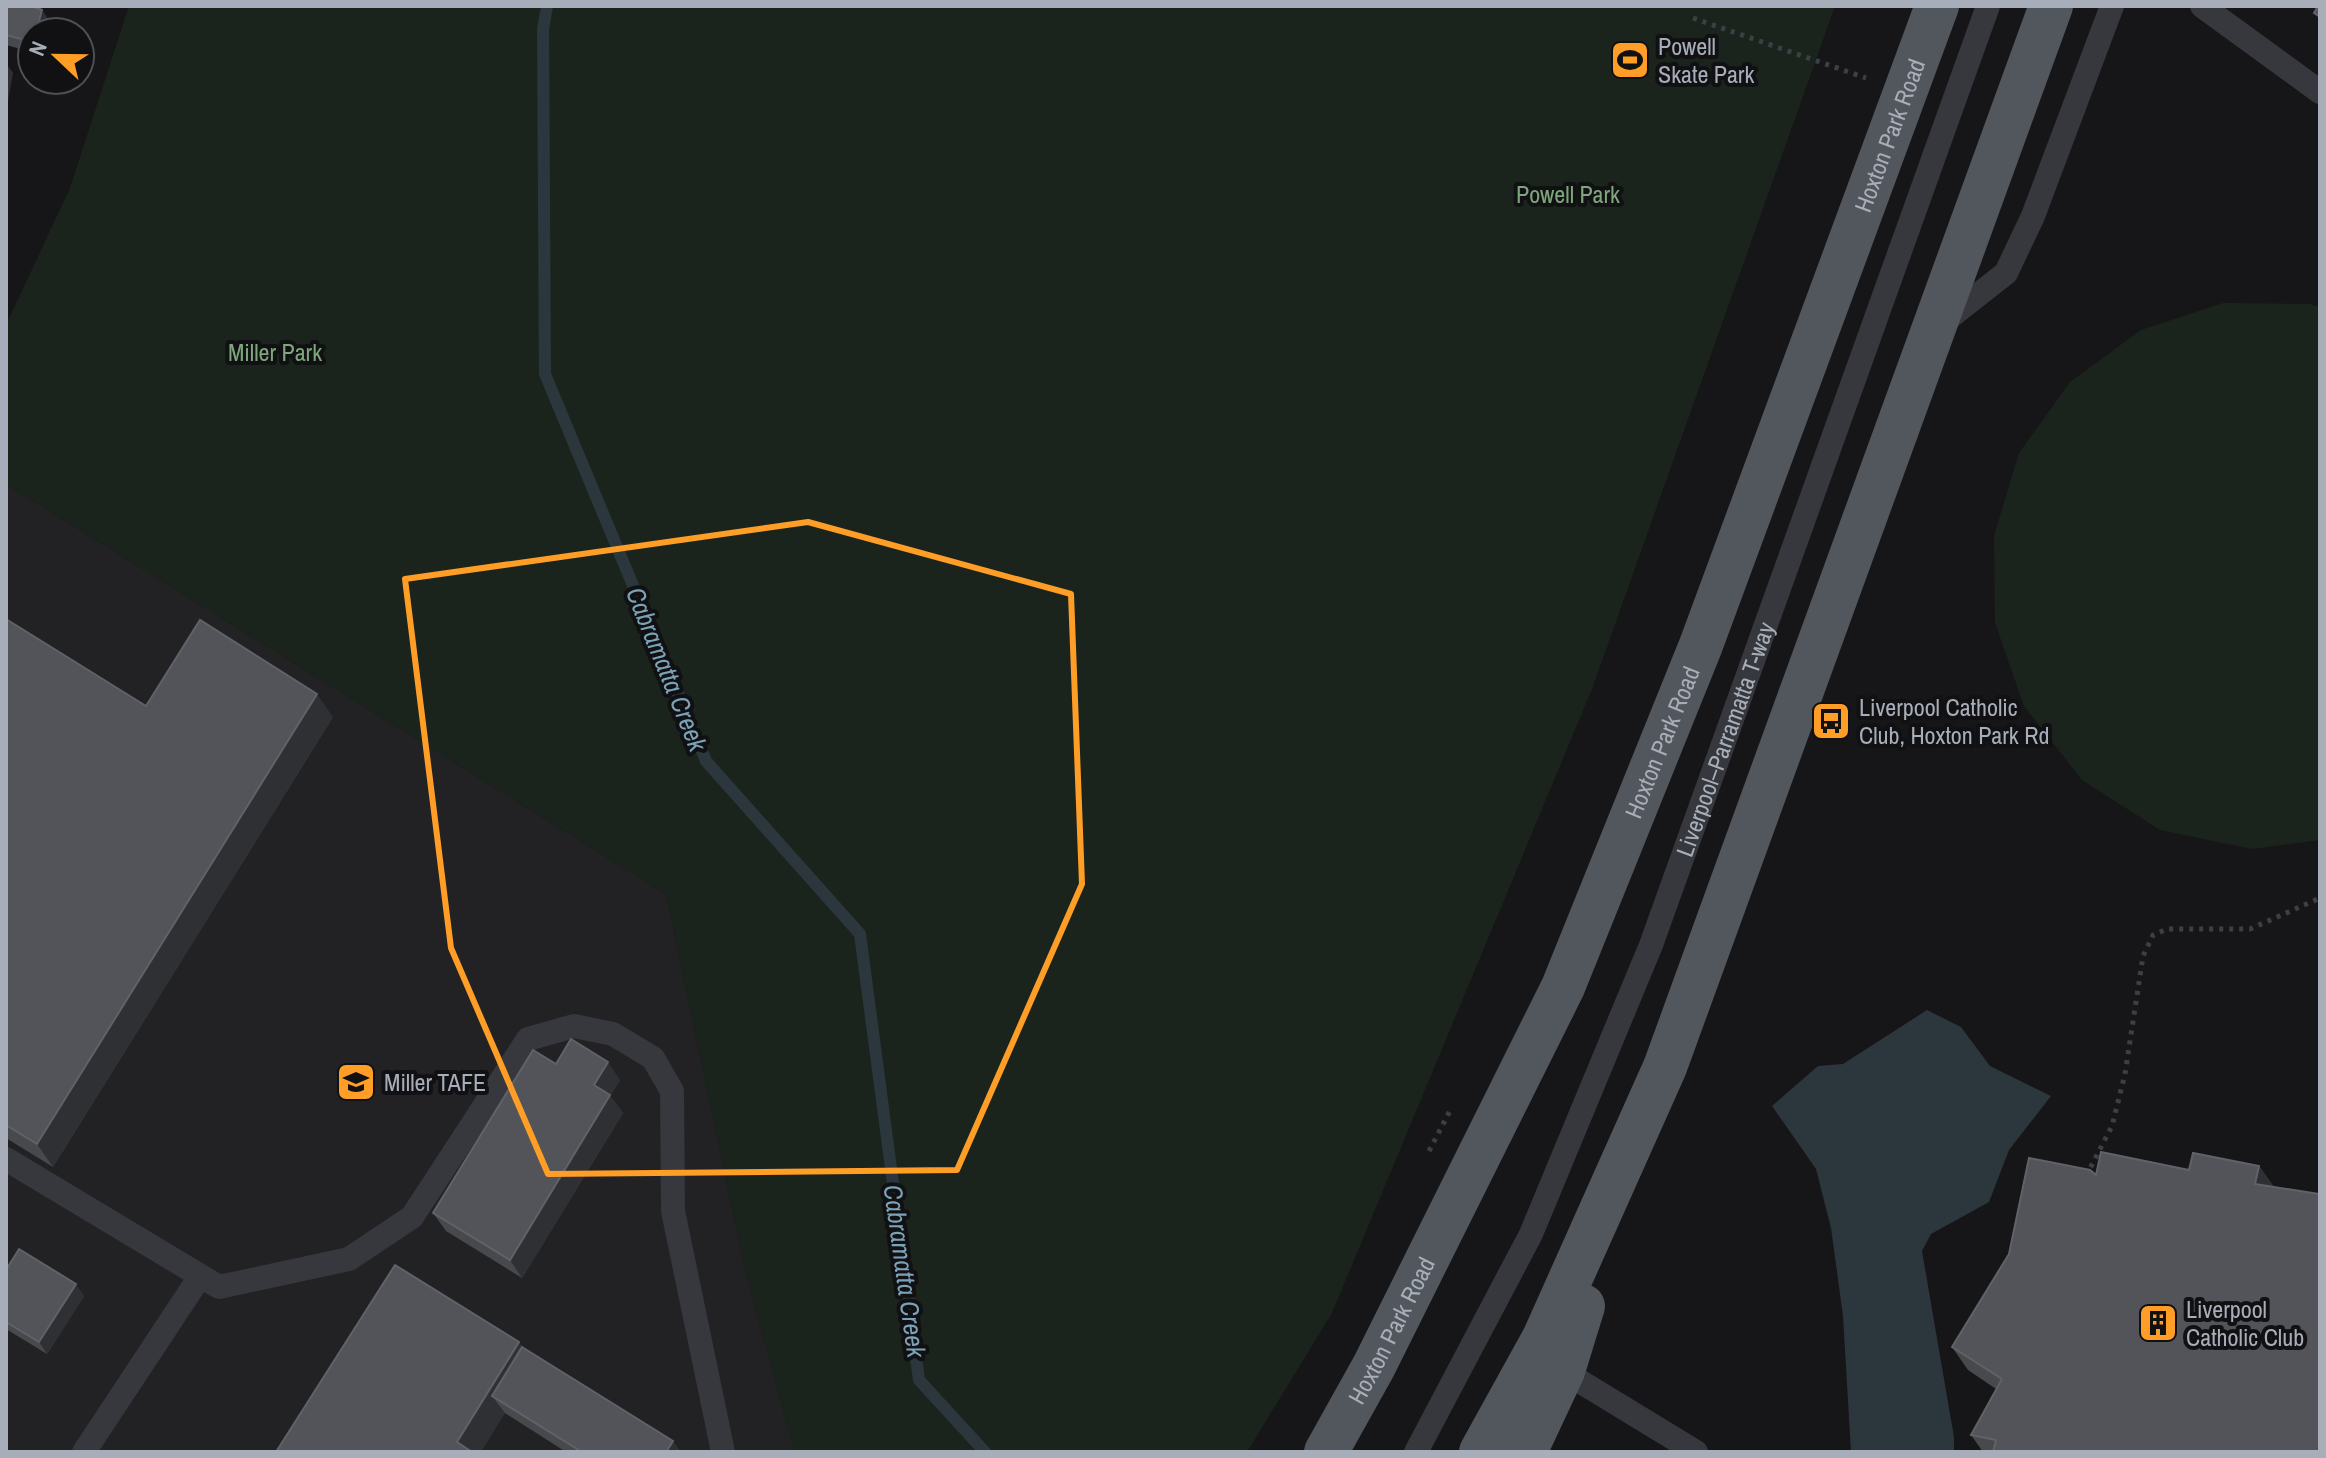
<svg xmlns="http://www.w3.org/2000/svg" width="2326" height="1458" viewBox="0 0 2326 1458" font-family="'Archivo Narrow',sans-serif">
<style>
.built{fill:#222225}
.green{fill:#1b241c}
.water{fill:#2b373d}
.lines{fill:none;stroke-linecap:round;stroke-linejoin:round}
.stream{stroke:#2b373d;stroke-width:12}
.path{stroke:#3c4045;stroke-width:5;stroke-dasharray:4 6;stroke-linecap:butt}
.lane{stroke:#36383d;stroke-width:24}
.primary{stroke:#52565d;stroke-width:44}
.wall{fill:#47494d}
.shaded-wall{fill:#2f3033}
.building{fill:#525459;stroke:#5f6268;stroke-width:2}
.marked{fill:none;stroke:#ff9e27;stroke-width:6;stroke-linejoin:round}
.labels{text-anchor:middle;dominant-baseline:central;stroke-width:8;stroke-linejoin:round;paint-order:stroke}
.poi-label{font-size:24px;fill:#a7aeb9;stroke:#111113;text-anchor:start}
.street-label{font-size:24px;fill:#a7aeb9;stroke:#111113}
.park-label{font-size:24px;fill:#7ea67c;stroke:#111113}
.water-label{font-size:26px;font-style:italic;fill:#7ba2b7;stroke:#111113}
</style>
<rect width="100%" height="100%" fill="#161618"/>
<path class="built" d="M6,484L666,894L745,1270L795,1452H6Z"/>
<g class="green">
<path d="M129,6H1835L1592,689L1332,1313L1247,1452H795L745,1270L666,894L6,484V325L70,188Z"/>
<path d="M2223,303L2310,304L2320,307V840L2252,849L2160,830L2082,780L2024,706L1995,623L1994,536L2019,453L2070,382L2141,330Z"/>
</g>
<path class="water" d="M1927,1010L1961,1027L1990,1066L2051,1096L2009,1150L1989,1202L1931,1234L1922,1251L1954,1437V1452H1851L1843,1316L1831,1228L1816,1169L1772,1106L1818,1066L1843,1064Z"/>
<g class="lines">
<path class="stream" d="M547,6L543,29L545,374L706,761L860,934L919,1380L985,1452"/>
<g class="path">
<path d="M1693,18L1866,78"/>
<path d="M1429,1151L1452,1107"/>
<path d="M2086,1176L2112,1126L2125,1074L2143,956L2153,935L2167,929H2250L2320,898"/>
</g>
<g class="lane">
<path d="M2202,6L2320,92"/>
<path d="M1941,324L2006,273L2033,216L2112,6"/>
<path d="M6,1159L219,1287L349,1259L412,1217L528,1039L574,1026L613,1034L653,1058L672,1091L673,1211L723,1452"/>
<path d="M1563,1371L1696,1452"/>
<path d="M84,1452L199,1278"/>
<path id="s1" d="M1416,1452L1531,1234L1651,945L1988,6"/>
</g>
<g class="primary">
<path id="s2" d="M1326,1452L1374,1366L1563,987L1701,645L1937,6"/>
<path d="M1481,1452L1544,1338L1665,1067L2051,6"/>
<path d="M1525,1452L1563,1371L1583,1306"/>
</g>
</g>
<g class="wall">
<path d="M6,6H42L41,9L50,22L47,32H32V52L6,45Z"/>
<path d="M6,619L146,706L333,717L53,1167L6,1138Z"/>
<path d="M556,1064L620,1080L610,1096L623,1113L522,1278L446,1231L433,1213Z"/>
<path d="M2259,1166L2274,1187L2320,1452H1983L1971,1435L1996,1389L1968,1370L1952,1347L2096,1175Z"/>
<path d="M6,1270L84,1296L47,1354L6,1329Z"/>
<path d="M522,1347L673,1441L680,1452H566L505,1413L276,1452Z"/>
</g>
<g class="shaded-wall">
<path d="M42,10L50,22L47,32H36Z"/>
<path d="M6,63L13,73L6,113Z"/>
<path d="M317,694L333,717L53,1167L37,1144Z"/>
<path d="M608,1062L620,1080L610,1096L623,1113L522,1278L510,1260L594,1085Z"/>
<path d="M2259,1166L2275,1189L2255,1184Z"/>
<path d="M76,1284L84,1296L47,1354L39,1342Z"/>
<path d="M519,1342L535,1365L492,1396L505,1413L481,1452H464L457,1442Z"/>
<path d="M673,1441L680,1452H666Z"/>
</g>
<g class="building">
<path d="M6,6H30L42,10L36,32H32V42L6,35Z"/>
<path d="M2318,6H2320V17L2314,13Z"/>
<path d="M6,619L146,706L200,620L317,694L37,1144L6,1125Z"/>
<path d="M571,1039L608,1062L594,1085L610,1095L510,1260L433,1213L533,1050L556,1064Z"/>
<path d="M2101,1152L2189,1170L2193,1153L2259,1166L2255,1184L2319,1194L2320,1187V1452H1993L1996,1440L1971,1435L2002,1379L1952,1347L2009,1254L2029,1158L2090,1170L2096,1175Z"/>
<path d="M19,1249L76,1284L39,1342L6,1322V1270Z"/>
<path d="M395,1265L519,1342L457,1442L472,1452H276Z"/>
<path d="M522,1347L673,1441L666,1452H582L492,1396Z"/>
</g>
<path class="marked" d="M808,522L1071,594L1082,884L957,1170L548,1174L451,948L405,579Z"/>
<defs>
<g id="stadium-square" transform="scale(2)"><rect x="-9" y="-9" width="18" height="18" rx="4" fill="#ff9e27" stroke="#111113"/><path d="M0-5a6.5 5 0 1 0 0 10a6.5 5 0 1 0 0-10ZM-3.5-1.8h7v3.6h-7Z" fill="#111"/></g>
<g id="bus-square" transform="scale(2)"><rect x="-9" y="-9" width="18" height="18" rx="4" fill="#ff9e27" stroke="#111113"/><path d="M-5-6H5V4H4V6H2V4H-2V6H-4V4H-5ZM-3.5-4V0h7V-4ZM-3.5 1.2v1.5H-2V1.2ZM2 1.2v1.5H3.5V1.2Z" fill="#111"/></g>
<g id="university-square" transform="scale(2)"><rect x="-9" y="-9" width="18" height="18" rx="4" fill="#ff9e27" stroke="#111113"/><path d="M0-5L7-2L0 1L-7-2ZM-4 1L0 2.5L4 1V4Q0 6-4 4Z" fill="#111"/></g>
<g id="building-square" transform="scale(2)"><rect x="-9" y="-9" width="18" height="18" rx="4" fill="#ff9e27" stroke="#111113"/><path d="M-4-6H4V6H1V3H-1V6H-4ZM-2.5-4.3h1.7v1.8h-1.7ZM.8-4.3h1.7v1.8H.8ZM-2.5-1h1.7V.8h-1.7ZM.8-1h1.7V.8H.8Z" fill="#111"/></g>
</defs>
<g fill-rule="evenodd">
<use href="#stadium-square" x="1630" y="60"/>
<use href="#bus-square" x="1831" y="721"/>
<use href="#university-square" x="356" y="1082"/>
<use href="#building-square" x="2158" y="1323"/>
</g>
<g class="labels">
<g class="poi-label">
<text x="1658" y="46">Powell<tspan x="1658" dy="28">Skate Park</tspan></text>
<text x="1859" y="707">Liverpool Catholic<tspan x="1859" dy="28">Club, Hoxton Park Rd</tspan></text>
<text x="384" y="1082">Miller TAFE</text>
<text x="2186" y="1309">Liverpool<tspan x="2186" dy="28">Catholic Club</tspan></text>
</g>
<g class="street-label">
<text stroke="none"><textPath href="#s2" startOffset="1434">Hoxton Park Road</textPath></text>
<text stroke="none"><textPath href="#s1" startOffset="778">Liverpool–Parramatta T-way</textPath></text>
<text stroke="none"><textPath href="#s2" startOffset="786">Hoxton Park Road</textPath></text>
<text stroke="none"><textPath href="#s2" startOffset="138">Hoxton Park Road</textPath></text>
</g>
<g class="park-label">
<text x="1568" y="194">Powell Park</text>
<text x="275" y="352">Miller Park</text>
</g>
<g class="water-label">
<text transform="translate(667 669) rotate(68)">Cabramatta Creek</text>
<text transform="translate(905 1271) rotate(82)">Cabramatta Creek</text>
</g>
</g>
<rect width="2326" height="1458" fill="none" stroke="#a7aeb9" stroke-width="16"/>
<g transform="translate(56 56) rotate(292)"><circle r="38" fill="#111113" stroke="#4d5055" stroke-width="2"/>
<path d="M0-6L14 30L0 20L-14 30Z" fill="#ff9e27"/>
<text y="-12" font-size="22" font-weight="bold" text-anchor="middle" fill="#a7aeb9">N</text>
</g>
</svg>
